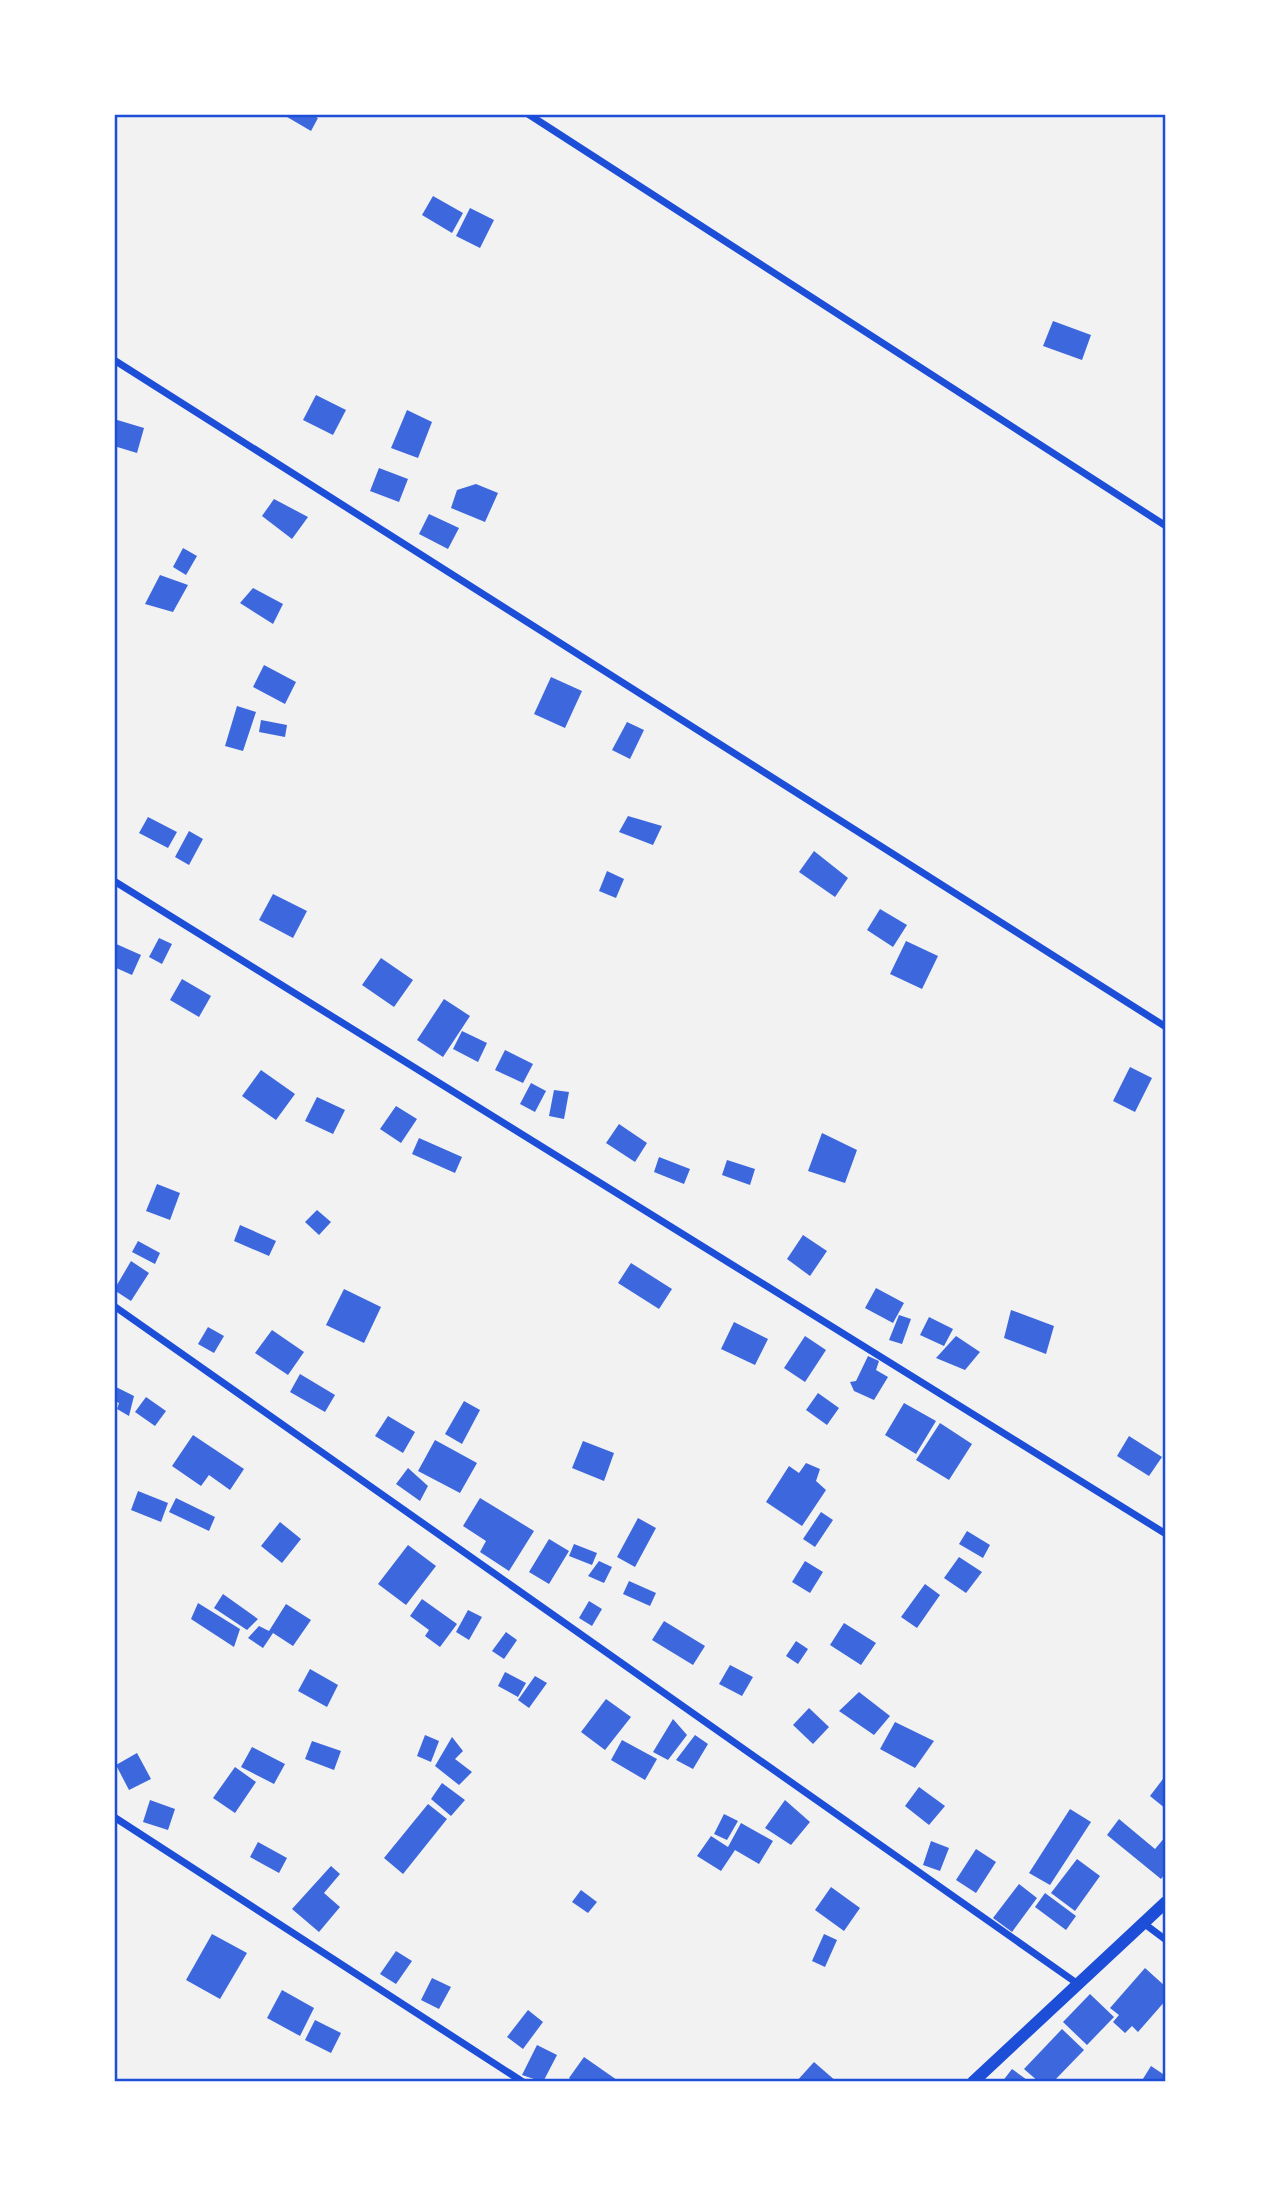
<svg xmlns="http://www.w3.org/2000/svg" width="1280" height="2196" viewBox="0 0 1280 2196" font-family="'Fira Sans',sans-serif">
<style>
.building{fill:#3d67dc}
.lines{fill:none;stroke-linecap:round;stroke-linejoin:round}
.minor{stroke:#1d4ed8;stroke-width:7}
.tertiary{stroke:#1d4ed8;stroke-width:12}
.neatline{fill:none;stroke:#1d4ed8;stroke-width:2.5}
</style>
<rect width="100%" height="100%" fill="#f2f2f2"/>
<g class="building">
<path d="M282,114H310L318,118L311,131Z"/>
<path d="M433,196L463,213L452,233L422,215Z"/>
<path d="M470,208L494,220L480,248L456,236Z"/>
<path d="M1053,321L1091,335L1082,360L1043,346Z"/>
<path d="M316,395L346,410L333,435L303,420Z"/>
<path d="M407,410L432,422L418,458L391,448Z"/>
<path d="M114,419L144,428L137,453L114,446Z"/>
<path d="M379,468L408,479L399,502L370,491Z"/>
<path d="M476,484L498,493L485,522L451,508L457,490Z"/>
<path d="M274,499L308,517L292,539L262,516Z"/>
<path d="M429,514L459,528L448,549L419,534Z"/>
<path d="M183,548L197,556L186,575L173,567Z"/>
<path d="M160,575L188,585L173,612L145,604Z"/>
<path d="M253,588L283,604L273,624L240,603Z"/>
<path d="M264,665L296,682L285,704L253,687Z"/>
<path d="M551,677L582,691L565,728L534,714Z"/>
<path d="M237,706L256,712L243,751L225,746Z"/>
<path d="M261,720L287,725L285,737L259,732Z"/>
<path d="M627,722L644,730L630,759L612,750Z"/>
<path d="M628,816L662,826L653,845L619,832Z"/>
<path d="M148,817L177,832L168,848L139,833Z"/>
<path d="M189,831L203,839L189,865L175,857Z"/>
<path d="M814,851L848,878L835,897L799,872Z"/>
<path d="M607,871L624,879L616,898L599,891Z"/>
<path d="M273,894L307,911L293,938L259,920Z"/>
<path d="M880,909L907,925L893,947L867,930Z"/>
<path d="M159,938L172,944L162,964L149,957Z"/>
<path d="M906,941L938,956L922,989L890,974Z"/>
<path d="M114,943L141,955L132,975L114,967Z"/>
<path d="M381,958L413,980L394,1007L362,985Z"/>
<path d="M182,979L211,996L199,1017L170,1000Z"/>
<path d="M444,999L470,1016L443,1057L417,1040Z"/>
<path d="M462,1031L487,1043L478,1062L453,1049Z"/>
<path d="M505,1050L533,1064L523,1083L495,1070Z"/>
<path d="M1130,1067L1152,1078L1135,1112L1113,1101Z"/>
<path d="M261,1070L295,1094L276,1120L242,1096Z"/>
<path d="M531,1083L546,1091L535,1112L520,1104Z"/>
<path d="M554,1090L569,1092L564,1119L549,1116Z"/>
<path d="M317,1097L345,1110L333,1134L305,1121Z"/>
<path d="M396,1106L417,1119L401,1143L380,1129Z"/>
<path d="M619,1124L647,1143L635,1162L606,1143Z"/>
<path d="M822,1133L857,1150L845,1183L808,1171Z"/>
<path d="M419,1138L462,1157L455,1173L412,1154Z"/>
<path d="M659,1157L690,1169L684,1184L654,1172Z"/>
<path d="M727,1160L755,1169L750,1185L722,1175Z"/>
<path d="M157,1184L180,1193L170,1220L146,1211Z"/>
<path d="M317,1210L331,1222L319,1235L305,1222Z"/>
<path d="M240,1225L276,1241L269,1256L234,1241Z"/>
<path d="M803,1235L827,1251L810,1276L787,1259Z"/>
<path d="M138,1241L160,1253L155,1264L132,1252Z"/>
<path d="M131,1261L149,1273L131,1301L114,1290Z"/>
<path d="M631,1263L672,1289L659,1309L618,1283Z"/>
<path d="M876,1288L904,1303L893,1323L865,1308Z"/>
<path d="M344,1289L381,1307L364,1343L326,1325Z"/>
<path d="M1011,1310L1054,1326L1046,1354L1004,1338Z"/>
<path d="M899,1315L911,1319L902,1344L889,1340Z"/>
<path d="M929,1317L953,1329L944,1346L920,1335Z"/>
<path d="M734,1322L768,1339L755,1365L721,1349Z"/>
<path d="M208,1327L224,1336L214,1353L198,1344Z"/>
<path d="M272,1330L304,1352L288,1375L255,1353Z"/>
<path d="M805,1336L826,1350L805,1382L784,1368Z"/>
<path d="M956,1336L980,1352L965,1370L936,1358Z"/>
<path d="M868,1356L879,1361L876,1370L888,1377L874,1400L854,1391L850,1382L856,1381Z"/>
<path d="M300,1374L335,1395L325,1412L290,1392Z"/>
<path d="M114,1386L134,1396L129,1416L117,1409L119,1403L114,1401Z"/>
<path d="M818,1393L839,1408L827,1425L806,1410Z"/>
<path d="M146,1397L166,1411L155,1426L135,1412Z"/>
<path d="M464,1401L480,1410L462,1444L445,1434Z"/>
<path d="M904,1403L936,1421L916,1454L885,1435Z"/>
<path d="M388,1416L415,1432L403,1453L375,1436Z"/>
<path d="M940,1423L972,1444L949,1480L916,1460Z"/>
<path d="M193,1435L244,1469L230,1490L209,1475L201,1486L172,1466Z"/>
<path d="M1129,1436L1162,1457L1149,1476L1117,1456Z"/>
<path d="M435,1440L477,1463L460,1493L418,1471Z"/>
<path d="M583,1441L614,1453L604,1481L572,1468Z"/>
<path d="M806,1463L820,1469L816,1481L826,1490L802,1526L766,1502L789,1466L799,1473Z"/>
<path d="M408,1468L428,1486L420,1501L396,1484Z"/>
<path d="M138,1491L168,1503L161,1522L131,1510Z"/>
<path d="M176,1498L215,1517L209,1531L169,1512Z"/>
<path d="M480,1498L534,1531L509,1571L480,1552L486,1541L463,1526Z"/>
<path d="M821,1512L833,1520L815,1547L803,1539Z"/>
<path d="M638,1518L656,1528L635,1567L617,1557Z"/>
<path d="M280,1522L301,1539L282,1563L261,1546Z"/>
<path d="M967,1531L990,1545L983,1558L959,1544Z"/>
<path d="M549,1539L569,1551L549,1584L529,1572Z"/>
<path d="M574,1544L597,1553L592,1565L569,1556Z"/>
<path d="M408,1545L436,1566L406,1605L378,1584Z"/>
<path d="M959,1557L982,1572L966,1593L944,1578Z"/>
<path d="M599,1561L612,1567L604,1583L588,1576Z"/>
<path d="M805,1561L823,1572L810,1593L792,1582Z"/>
<path d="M629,1581L656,1593L650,1606L623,1594Z"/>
<path d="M925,1584L940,1595L917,1628L901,1617Z"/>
<path d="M223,1594L258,1619L247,1630L214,1608Z"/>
<path d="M422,1599L457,1624L440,1647L425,1636L429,1630L410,1616Z"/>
<path d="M589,1601L602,1609L592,1626L579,1618Z"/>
<path d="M198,1603L240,1629L234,1647L191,1619Z"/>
<path d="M286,1604L311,1620L293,1646L273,1633L263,1648L248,1638L259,1626L269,1631Z"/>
<path d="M468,1610L482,1617L469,1640L456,1632Z"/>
<path d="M664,1621L705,1646L693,1665L652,1640Z"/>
<path d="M844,1623L876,1643L861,1665L830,1645Z"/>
<path d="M506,1632L517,1640L504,1659L492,1651Z"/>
<path d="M796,1641L808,1649L798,1664L786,1656Z"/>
<path d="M730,1665L753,1677L742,1696L719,1684Z"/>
<path d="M310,1669L338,1685L327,1707L298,1691Z"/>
<path d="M505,1672L526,1683L518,1697L498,1686Z"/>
<path d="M535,1676L547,1683L529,1708L518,1700Z"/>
<path d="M859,1692L890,1716L874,1735L839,1711Z"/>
<path d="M606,1699L631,1717L605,1750L581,1732Z"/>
<path d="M809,1708L829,1727L813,1744L793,1725Z"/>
<path d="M673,1719L687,1735L668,1760L653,1752Z"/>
<path d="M895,1722L934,1741L915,1768L880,1749Z"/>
<path d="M425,1735L439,1741L431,1762L417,1756Z"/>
<path d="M695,1735L708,1744L693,1769L676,1760Z"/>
<path d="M452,1737L463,1751L455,1759L472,1772L459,1785L435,1766Z"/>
<path d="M622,1740L657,1759L645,1780L611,1760Z"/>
<path d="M312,1741L341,1751L334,1770L305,1759Z"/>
<path d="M252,1747L285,1764L274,1784L241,1767Z"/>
<path d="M137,1753L151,1779L129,1790L116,1765Z"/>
<path d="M235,1767L256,1782L235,1813L213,1798Z"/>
<path d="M1166,1775V1809L1150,1796Z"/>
<path d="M442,1783L465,1800L451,1816L431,1799Z"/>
<path d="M919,1787L945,1806L929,1825L905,1806Z"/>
<path d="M150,1800L175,1809L168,1830L143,1822Z"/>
<path d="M785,1800L810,1822L791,1845L765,1828Z"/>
<path d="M428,1804L447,1819L403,1874L384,1858Z"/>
<path d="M1070,1809L1091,1822L1050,1885L1029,1873Z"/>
<path d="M724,1814L738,1821L727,1840L714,1834Z"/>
<path d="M1119,1819L1155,1849L1166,1836V1873L1161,1879L1107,1835Z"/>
<path d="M741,1823L773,1841L759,1864L735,1850L721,1871L697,1856L711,1836L728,1847Z"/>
<path d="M931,1841L949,1848L940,1871L923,1865Z"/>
<path d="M258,1842L287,1858L279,1873L250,1857Z"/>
<path d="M976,1849L996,1862L976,1893L956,1880Z"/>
<path d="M1077,1859L1100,1876L1075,1911L1051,1893Z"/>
<path d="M331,1866L340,1874L324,1893L340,1907L319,1932L292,1909Z"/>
<path d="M1019,1884L1037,1898L1012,1932L993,1918Z"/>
<path d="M831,1887L860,1908L844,1931L815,1910Z"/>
<path d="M581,1890L597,1902L588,1913L572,1902Z"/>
<path d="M1045,1893L1076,1916L1066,1930L1035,1907Z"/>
<path d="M212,1934L247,1953L220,1999L186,1980Z"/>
<path d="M824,1934L837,1940L825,1967L812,1961Z"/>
<path d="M396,1951L412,1961L396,1984L380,1974Z"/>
<path d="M1145,1968L1166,1987V2000L1138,2032L1132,2026L1125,2033L1113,2022L1119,2015L1110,2008Z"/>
<path d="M432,1978L451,1987L439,2009L421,2000Z"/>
<path d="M282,1990L314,2008L300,2036L267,2018Z"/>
<path d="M1090,1994L1114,2017L1087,2045L1063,2022Z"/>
<path d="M528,2010L543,2022L523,2049L507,2037Z"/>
<path d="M315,2020L341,2033L331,2053L305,2040Z"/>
<path d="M1062,2029L1084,2050L1053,2082H1039L1024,2069Z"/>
<path d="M537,2045L557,2055L543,2082L522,2075Z"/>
<path d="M584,2057L617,2080L616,2082H574L569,2078Z"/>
<path d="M814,2062L837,2082H796Z"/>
<path d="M1151,2066L1166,2076V2082H1141Z"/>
<path d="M1012,2069L1030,2082H1002Z"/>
</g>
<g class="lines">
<g class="minor">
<path d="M528,114L1166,526"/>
<path d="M114,360L1166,1027"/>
<path d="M114,881L1166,1534"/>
<path d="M114,1306L1078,1984"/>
<path d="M114,1817L523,2082"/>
<path d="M1142,1922L1166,1940"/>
</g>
<path class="tertiary" d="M973,2082L1166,1902"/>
</g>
<rect width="1280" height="2196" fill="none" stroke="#ffffff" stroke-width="231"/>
<rect x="116" y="116" width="1048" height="1964" class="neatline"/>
</svg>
